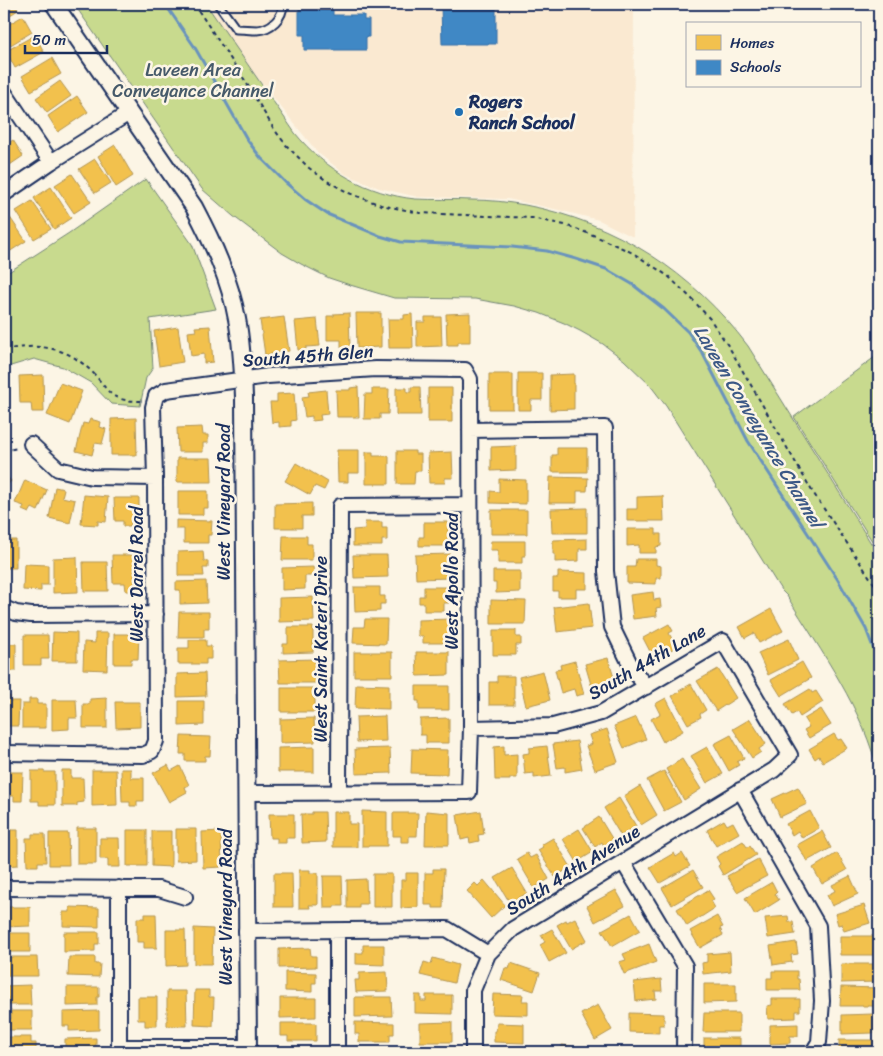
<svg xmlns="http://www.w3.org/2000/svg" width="883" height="1056" viewBox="0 0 883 1056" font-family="Sriracha,sans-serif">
<rect width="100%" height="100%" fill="#fcf5e5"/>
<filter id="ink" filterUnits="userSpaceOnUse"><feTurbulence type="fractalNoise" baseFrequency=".02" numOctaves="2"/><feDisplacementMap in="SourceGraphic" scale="10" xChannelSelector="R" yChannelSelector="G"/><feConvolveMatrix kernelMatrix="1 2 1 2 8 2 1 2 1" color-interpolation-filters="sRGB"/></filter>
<g filter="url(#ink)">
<path fill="#fae9d1" d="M206,4H634L633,237L599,220L559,210L508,199L418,197L379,188L345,174L318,153L251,70Z"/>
<path fill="#c8da8e" stroke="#728476" d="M74,4H206L295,133C325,170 368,194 415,199C434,200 453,199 472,200C490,200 508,202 525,205C616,222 693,273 748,346L879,556V776C864,710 822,653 787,596L781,590L666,406L650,385L624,360L603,344L580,331L564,323L539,313L514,306L475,299L394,298L350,285L329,278L301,264L282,253L233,216L202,189Z
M146,179L192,244L216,309L150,319L153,368L146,378L140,406L111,404L91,383L63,367L34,359L4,368V275L69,233Z
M879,354V552L794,417Z"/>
<path fill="#f2c14e" stroke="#b29553" d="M4,4H15L18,10L4,19Z
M23,16L32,32L4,49V27Z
M35,35L44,52L15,68L6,51Z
M52,58L61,74L31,91L22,76Z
M60,81L71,96L47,113L36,98Z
M77,96L88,112L58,132L48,116Z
M13,140L23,156L4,169V146Z
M115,145L133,176L116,187L98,156Z
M95,159L111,183L95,193L79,169Z
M72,174L91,202L74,213L55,185Z
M51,187L71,218L54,229L34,198Z
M32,201L51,229L34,239L16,211Z
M9,216L26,241L9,252L4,244V219Z
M349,313L350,347H341V340H327V316H334V314Z
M356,313H381V347L357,348Z
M470,313V342H458V345H447L446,314Z
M412,314L413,348H389L388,319H404V315Z
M284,317L289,351L265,355L260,320Z
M425,317H441L442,346L417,347V322H425Z
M317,319L320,346L306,347V349L298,350L295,321Z
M210,326L213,362L204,363V354L191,356L188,332L196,331L195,327Z
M178,327L183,362L159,366L154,331Z
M518,373H542V400H531V410H518Z
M489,374H513V409H489Z
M574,374V409L550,410V375Z
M43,375L44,412H32L31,403H20L19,376Z
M60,383L82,391L70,424L47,415Z
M358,387L359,417H337L336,390H350V388Z
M411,387H420L421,415H396V388H407V392H411Z
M428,388H452V422H428Z
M372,389H389L388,414H380V419H364L365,394H372Z
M326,390L328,414L320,415L321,420L312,421V416L305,417L302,397L309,396L308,392Z
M294,393L296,420L291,421V426L279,427V422L272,423L270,402H277V394Z
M136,418L137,455H111V419Z
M90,419L101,422L100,427L106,429L102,444L95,443L92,455L76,451L83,423L88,424Z
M202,427L203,435H208V443H203V452H178L177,428Z
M516,446V470L491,471V447Z
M557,448H587V472H552V455H557Z
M337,450H359V473H348V482H338Z
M397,451H415V454H421V471H415L414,484H397Z
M366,452H373V456H389V484H366Z
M452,452L453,478H445V483H429L428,453Z
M177,458H211L212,482H177Z
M296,463L328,482L324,490L315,486L310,495L285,481Z
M4,473L11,481L4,489Z
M550,477L588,478L587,491H577V503H549Z
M499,479L526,480V504L490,503V491L499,492Z
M25,480L47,490L38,511L32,508L29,513L22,510L24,506L15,503Z
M55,487L64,489L62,497L75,500L70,523L49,518Z
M178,491H208V508H203V515H178Z
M84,495L108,497L106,522L98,521V525L81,524Z
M663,496L664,521H627V509H637V497Z
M114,498H139V521H131V526H123V521H115Z
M312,503V516H302V528H275V504Z
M587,508V533H552L551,509Z
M491,510H527V534H491Z
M176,520L212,521L211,535H208V543H184V529H176Z
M365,522H382V528H387V540H382V546H353V530L365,529Z
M424,522H448V546H419V537H424Z
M627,529H656V534H661V546L656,547V553H639V545L627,546Z
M4,536H9V540H16V568H4Z
M283,536H307V544H312V560H282Z
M587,539V549H579V561L555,562V554H553V540Z
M491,541H525V556H522V563H498V550H490Z
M203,551L204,561H208V568H203L204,576H178V552Z
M450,554L451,578L416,579L415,555Z
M112,555H134L135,591H126L125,583H113Z
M353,555H387L388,577L354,578Z
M77,557L78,592L53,593V558Z
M636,559H656V565L661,566V578H656V584L627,583V567H635Z
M83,562H107L108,591H84Z
M24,564L48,565V585H41V591L23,590Z
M313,567L314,576H305V589L282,590V568Z
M493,571H520V592L496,593V583H493Z
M558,572L587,573V589H576V597H558V591H553V578H558Z
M206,581L207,603L180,604V590H176V582Z
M354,587H380V596H385V604H380V611L355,612Z
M424,587H449V603H444V611H424V603H419V596H424Z
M653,592L654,600L660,599L661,607L656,608L657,616L633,619L630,595Z
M313,597L314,621L279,622V598Z
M491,600L526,601L525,624H491Z
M589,603L592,628L557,632L554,607Z
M771,609L783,631L759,643L754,633L745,638L739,627Z
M179,612H209V629H204V637H178Z
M365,619H387L386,644L353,643L354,627H364Z
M451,619V643H423V636H418V620Z
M669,624L673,631L669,633L676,647L654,659L643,638Z
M288,627H313V652L283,653V644H288Z
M493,630H516V637H521V645H516V655H493Z
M53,632L77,633V661H52Z
M95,633H108L107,670L83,669L84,642L95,643Z
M114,634H139L138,659H131V664H114Z
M4,635V644H16V671H4Z
M24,635H48L49,659H41V665H24Z
M789,639L798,660L768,675L758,653Z
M189,640H206V646H211V659H206V664H178V648H189Z
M354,652H392V676H354Z
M416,652H449V675L417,676Z
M608,658L615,681L592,688L585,664Z
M315,659L316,683H280L279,660Z
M575,661L584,694L576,696L574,689L561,693L555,670L561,669L560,665Z
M802,662L811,678L781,696L771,680Z
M718,669L736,698L716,711L697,681Z
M543,671L550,700L526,706L519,677Z
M205,673L206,696L177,697V674Z
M497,676H514V705H489V682H497Z
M356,684L389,685V709L355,708Z
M691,684L706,710L700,714L701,717L688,724L672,696L680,692L679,691Z
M416,686H449V710H419V701H416Z
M281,688H313V698H315V712H281Z
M810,689L812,693L816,691L823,702L800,717L797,712L792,715L785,704Z
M4,696H10V701H19L18,726H4Z
M107,698V728H83V704H90V699Z
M666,698L683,731L663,742L651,719L660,714L655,704Z
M29,699H37V704H46V728H22V704H29Z
M52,700H76L77,718H69V729L52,730Z
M179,701H204V725L179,726Z
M115,702H140V727L116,728Z
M821,709L831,725L809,738L804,730L809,727L804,719Z
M385,716L386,741L357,742L356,717Z
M636,717L646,739L624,748L614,726Z
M314,718L315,742L280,743V719Z
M449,718V743H426V735H420V719Z
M750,719L766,744L759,749L761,752L752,758L733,729Z
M607,729L618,762L595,770L586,746L592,744L589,735Z
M834,734L838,740L841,739L847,748L823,762L819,756L815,759L809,749Z
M731,735L744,758L737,762L739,765L729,771L714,744Z
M181,736L211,737L210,756H205V761H185V754H180Z
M577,741L582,769L565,772V767L557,768L553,744Z
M504,746V755L517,754V778H510V780H495L494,747Z
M547,746L551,776L534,778V773L525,774L523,754L529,753V748Z
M314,747V772H278V748Z
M707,747L723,774L707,783L691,756Z
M390,748L391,773L356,774L355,749Z
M412,749L448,750L447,774L411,773Z
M682,759L701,789L684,800L666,769Z
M168,765L171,771L180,766L189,785L185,787L187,792L169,802L153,773Z
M121,769H131V778H144V801H137V806H130V802H122Z
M62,770H71V778H83L84,802L77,803V806H62Z
M92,770H116L117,805L92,806Z
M31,771H44V772H55V805H39V801H31Z
M664,771L681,802L664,811L647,780Z
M4,772H23L22,801H14V796H4Z
M640,786L657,815L641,825L624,796Z
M798,787L807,804L780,817L772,799Z
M619,798L636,826L621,836L604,808Z
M362,811L387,812V846H362Z
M426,811L449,813V845H425Z
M481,811L484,834L478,835L479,841L470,843L469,838L461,840L457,815Z
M810,811L819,828L802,838L798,831L792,835L786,824Z
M312,812H325L326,842L302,843L301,814H312Z
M333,812H349V824H357V847H333Z
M393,813H418L417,836H409V842H401V836H393Z
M269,814H294V838H286V843H277V838H270Z
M599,817L613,840L604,846L602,842L595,847L583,828Z
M724,820L727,825L733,822L739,833L716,846L707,830Z
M77,828H96V864H77Z
M176,829H196V860L176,861Z
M579,829L593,852L577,862L563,839Z
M4,830H18V865L4,866Z
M127,830H147V866H127Z
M152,831H171V867L152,866Z
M221,831L222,867L203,868L202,832Z
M822,831L831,848L807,861L797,845Z
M49,833H68L69,865H49Z
M32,834H45L46,862H38V866H27L26,838H32Z
M100,838H119L120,867H108V859H100Z
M553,838L571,867L555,877L538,850L543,847L541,845Z
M743,841L747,847L750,846L756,855L723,875L718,866L720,864L716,857Z
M527,853L530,858L536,855L549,879L534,888L517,859Z
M674,853L676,857L682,853L690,866L660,883L650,867Z
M837,853L847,870L822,884L813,868Z
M758,859L767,876L737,892L727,876Z
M512,868L527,893L510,903L495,878Z
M433,869H444L443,908H433V905H425V873H433Z
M299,870H310V873H318V905H309L310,908H299Z
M693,870L703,887L672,905L662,888Z
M274,873H292L293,907H274Z
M406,873H418V907L401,908V880H406Z
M373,874H392V907H373Z
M323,876H342L343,906H334V908H324Z
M850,876L858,894L832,906L827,895L835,891L832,885Z
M366,879L367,904H359V908H347V880Z
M484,880L505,905L491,918L467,891L475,883L478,886Z
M772,882L777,892L775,894L779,900L755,915L745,898Z
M616,890L625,906L595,922L587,906Z
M708,890L714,899L711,901L715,908L687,926L677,909Z
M864,905L870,923L844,931L842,924L838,925L835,914Z
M8,907H30V926L4,927V915H8Z
M70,907L99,908V927L63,926V912H70Z
M145,914H156L157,948H144V942H137V918H145Z
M631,914L640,930L612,946L602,930Z
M717,916L723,927L720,928L723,935L700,948L690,931Z
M788,916L789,922H793L795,934L768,938L765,918Z
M575,918L587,940L571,949L557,925L566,920L567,922Z
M194,928L213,929L212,964H194Z
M552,929L566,953L549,962L540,945L545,942L541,935Z
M166,930H185L186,965L166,966Z
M64,932H99V944H95V951L64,952Z
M4,933H30V952H9V946H4Z
M840,936H878V946L874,947V955H840Z
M796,942L798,954L791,955L792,962L773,965L770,946Z
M649,944L656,962L624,974L619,962L626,960L623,954Z
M363,945H384V965L356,964V953H363Z
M310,948L311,956H316V967L279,968V949Z
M730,952L731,971L703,974L702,963L707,962V954Z
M4,957H37L38,976H4Z
M69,957H95V964H100L99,977L68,976Z
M433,958L458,965L454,983L420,975L424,962L431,964Z
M511,963L540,973L534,991L501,980L505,968L509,969Z
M841,964H876V982L841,983Z
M772,971H797V979H799L800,990H767V978H772Z
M285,972L316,973V983H312V992L285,991Z
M387,972L388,991L356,992L355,980H359V973Z
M661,979L662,991H655L656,999L636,1001L634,982Z
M704,984H736V1002L704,1003Z
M30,985L31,1005H8V997H4V986Z
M67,987H99V997H97V1005L67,1006Z
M841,987L879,988L878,1006H840Z
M195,990H209V997H214L213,1026L194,1025Z
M167,991H186L187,1026H167Z
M493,994L523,995L522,1001H528V1015L492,1014Z
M415,995H421V1001H426V995H452V1014L415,1013Z
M138,997H157V1026H145V1020H138Z
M355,997H391L392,1016L355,1017Z
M280,998H316V1017L280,1018Z
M772,999H800V1011H796V1018L768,1019L767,1006L772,1005Z
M598,1005L612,1030L595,1040L581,1014Z
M11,1011H32V1030H4V1019H11Z
M99,1011V1030L69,1031V1026H63V1012Z
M629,1013L664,1014V1025H659V1033L629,1032Z
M704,1013H739V1032H703Z
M873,1014V1033L842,1034V1015Z
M355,1022L394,1023V1034H390V1042H359V1034H355Z
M452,1022V1042H420V1023Z
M281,1023H316V1041H288V1036H281Z
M497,1023L524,1024V1043L494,1042V1031H496Z
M798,1024V1036H790V1043L770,1044V1025Z
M6,1037H31V1043H36V1052H4V1046H6Z
M96,1038V1047H100V1052H61V1047H65V1039Z
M704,1038H740V1052H704Z
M839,1040H873L872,1052H839Z
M562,1045L589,1049L588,1052H561Z
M453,1047V1052H415V1048Z
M356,1048H385V1052H356Z
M520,1048V1052H494V1049Z
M315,1049V1052H288V1050Z"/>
<path fill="#3f88c5" stroke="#346da6" d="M299,4H333V15H364V20H369V37H366V50H304V35H299Z
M441,4H496V44H442Z"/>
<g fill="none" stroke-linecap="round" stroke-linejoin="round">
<path stroke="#6993bd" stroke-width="3" d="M165,4L194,46L248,141L261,158L285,182L306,200L327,214L380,236L401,242L512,247L547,251L576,259L606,269L632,284L664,309L688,332L703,354L748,441L838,580L866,629L879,663"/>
<defs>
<path id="service" d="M218,4L236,29C243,29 250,30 257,30C271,29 283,18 283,4"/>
<path id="minor" d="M4,92L51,162
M4,194L51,162L129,113
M470,430L605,428L606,571L612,627L632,668L646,687
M31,444L58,469L92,477L155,478
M4,608L16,613L31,615L156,614
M471,728L553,726L601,713L723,641L790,755L774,770L513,929L488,954L473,990V1052
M4,753L143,755L152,751L156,741L155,478L153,407L156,396L166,390L268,376L376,369L465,370L470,379L471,728L469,792L246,793
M740,790L818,926L822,1001L819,1042L813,1052
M339,792L340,506L470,505
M623,862L685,966L684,1052
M4,888L159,889L185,897
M119,888V1052
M246,931L447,929L488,954
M337,931V1052
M119,1047H248"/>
<path id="tertiary" d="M54,4L194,207C213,243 230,280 237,319C242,345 243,371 244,397L248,1052"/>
</defs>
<use href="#service" stroke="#1b2f5e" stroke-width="11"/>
<use href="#minor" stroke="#1b2f5e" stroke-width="18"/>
<use href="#tertiary" stroke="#1b2f5e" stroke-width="20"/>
<path stroke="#1b2f5e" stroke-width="2" stroke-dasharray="4 4" stroke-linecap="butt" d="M194,4L244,79L274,129L286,145L309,168L327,181L349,193L381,205L420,213L532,218L565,225L593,235L633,253L668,276L692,299L710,319L729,347L812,491L879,591
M4,350C41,343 68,346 95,375C101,381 107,393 116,397C124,401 133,401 142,401
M4,448L8,450L18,448"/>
<use href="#service" stroke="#fcf5e5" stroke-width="7"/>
<use href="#minor" stroke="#fcf5e5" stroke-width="14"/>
<use href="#tertiary" stroke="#fcf5e5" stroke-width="16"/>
</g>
</g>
<circle fill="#1f6fb2" stroke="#fcf5e5" stroke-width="2" cx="459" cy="112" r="5"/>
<g text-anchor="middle" stroke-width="5" stroke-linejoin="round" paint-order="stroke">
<g font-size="18" fill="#465a6a" stroke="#fcf5e5">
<text x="193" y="76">Laveen Area<tspan x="193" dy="21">Conveyance Channel</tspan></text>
</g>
<g font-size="18" font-weight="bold" fill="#1b2f5e" stroke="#fcf5e5" text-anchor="start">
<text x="469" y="108">Rogers<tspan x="469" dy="21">Ranch School</tspan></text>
</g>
<g font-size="18" fill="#1b2f5e" stroke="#fcf5e5">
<text transform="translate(308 356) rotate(-4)" y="6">South 45th Glen</text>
<text transform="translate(224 502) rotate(-90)" y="6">West Vineyard Road</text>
<text transform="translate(137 574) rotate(-90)" y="6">West Darrel Road</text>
<text transform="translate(452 581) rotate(-90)" y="6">West Apollo Road</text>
<text transform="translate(321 649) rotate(-90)" y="6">West Saint Kateri Drive</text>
<text transform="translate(647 662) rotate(-30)" y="6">South 44th Lane</text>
<text transform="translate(573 870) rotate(-32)" y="6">South 44th Avenue</text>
<text transform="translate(226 907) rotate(-90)" y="6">West Vineyard Road</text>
</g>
<g font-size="19" font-style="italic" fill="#3c5986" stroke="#fcf5e5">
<text transform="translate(759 426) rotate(59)" y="7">Laveen Conveyance Channel</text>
</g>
</g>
<rect width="883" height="1056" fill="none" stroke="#fcf5e5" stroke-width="20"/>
<rect x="10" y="10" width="863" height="1036" fill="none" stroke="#1b2f5e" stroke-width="2" filter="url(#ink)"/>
<rect x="686" y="22" width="175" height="65" fill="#fcf5e5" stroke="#a2a6af"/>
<rect x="696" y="35" width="25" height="15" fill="#f2c14e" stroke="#a2a6af"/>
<text x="730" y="48" font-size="15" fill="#1b2f5e">Homes</text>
<rect x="696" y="60" width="25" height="15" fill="#3f88c5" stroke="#a2a6af"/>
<text x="730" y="72" font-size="15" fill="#1b2f5e">Schools</text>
<path d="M25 45v8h82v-8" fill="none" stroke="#1b2f5e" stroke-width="2.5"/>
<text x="32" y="45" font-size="15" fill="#1b2f5e" stroke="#fcf5e5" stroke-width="4" paint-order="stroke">50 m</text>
</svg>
